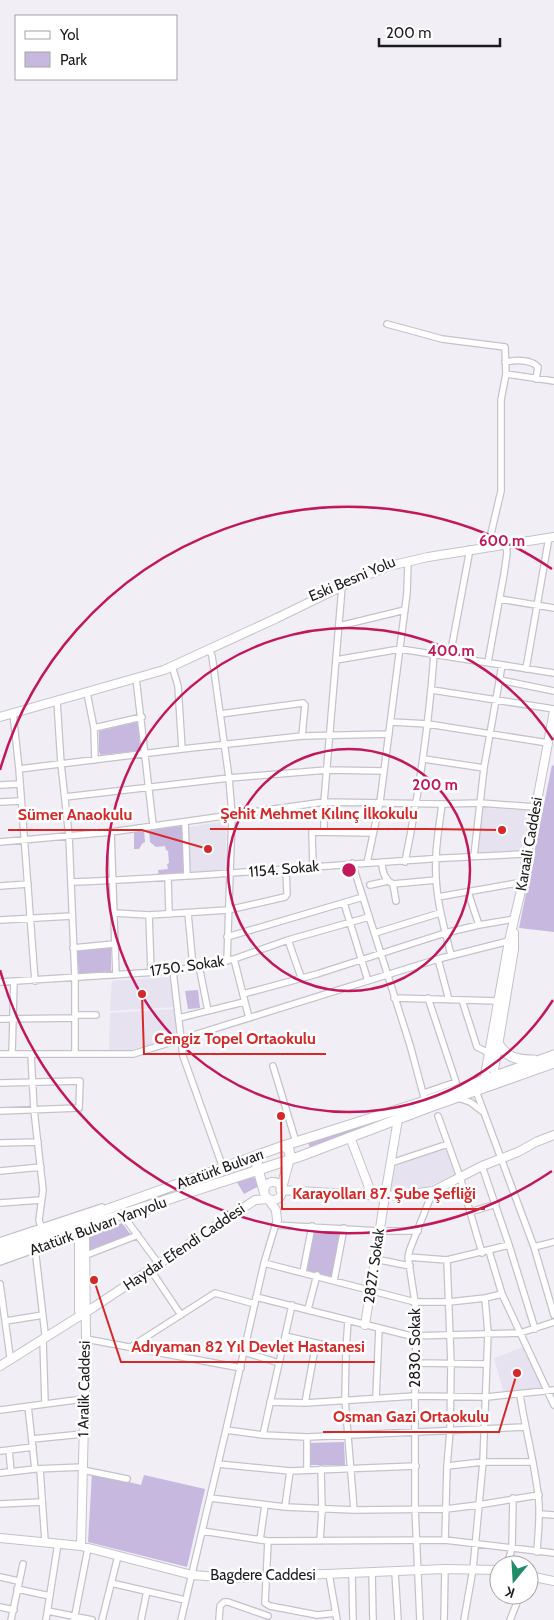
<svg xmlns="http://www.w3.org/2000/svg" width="554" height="1620" viewBox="0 0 554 1620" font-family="Cabin,sans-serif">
<rect width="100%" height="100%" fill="#f1eef6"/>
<path fill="#e7e2f0" d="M481,808L529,810L521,851L476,853Z
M227,821L225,872L190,874L188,827Z
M169,977L175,1007L110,1011L112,981Z
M175,1009L177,1038L130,1050L109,1051L110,1013Z
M447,1148L456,1174L420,1190L388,1192L392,1167Z
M523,1347L544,1389L504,1394L494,1358Z"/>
<path fill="#c7b8e0" d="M137,722L138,723L140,748L137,751L101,755L99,752V731Z
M552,765L554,766V932L519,928Z
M181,826L183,828L184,874L159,876L158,870L168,869L167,864L169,863L168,851L166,850L165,846L156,847L150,842L149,830Z
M144,830L145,842L142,844L139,849H134V832Z
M111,948V971L79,974L77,950Z
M198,990L200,1008L188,1009L185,991Z
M478,1087L349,1133L310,1149L308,1141Z
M249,1175L258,1180L259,1186L244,1194L235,1179Z
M122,1223L131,1235L88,1251V1236Z
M313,1228L339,1230L340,1232L333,1275L330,1277L305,1270Z
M344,1442L345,1465H309V1443Z
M92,1473L141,1485L144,1475L205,1489L187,1567L88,1542Z"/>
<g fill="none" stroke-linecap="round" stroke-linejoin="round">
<defs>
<path id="minor" d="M387,324L442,339L505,347L506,374L501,400V491L489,542
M505,362C515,360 531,359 538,367L536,379
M506,374L554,381
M500,599L554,608
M339,626L405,610
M209,649L212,656L229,778L232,815L227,961
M450,656L470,549
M336,660L400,649L554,673
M488,662L504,574L507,553L506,544
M172,666L178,686L182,749
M526,669L549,537
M136,678L153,825
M500,680L554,691
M432,690L554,709
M87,693L94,728L95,760
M57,701L61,764L69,836L75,978V1053
M13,713L19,769L35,981
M220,714L303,703L305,705L302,736
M391,722L428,724L548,743
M94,728L142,717
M424,759L484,768
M19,769L182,749L302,736L389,734
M0,785L20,784
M65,797L229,778L327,770L384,771
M0,802L21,801
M442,804C440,822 436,841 436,859C434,892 443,924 451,955
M185,822L187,876
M111,832L116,975
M324,832V802L342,587
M0,842L111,832L324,802L442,804L480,803L535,807
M474,856L484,768L502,665
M382,862C382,871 385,880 393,884L396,901
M405,862C419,793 429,724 434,654
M352,863L410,1045L425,1101
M367,863L380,802L407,593L408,561
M313,867L312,832L373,833
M168,878L169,914
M71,882C223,877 375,859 527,854
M393,884L436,880
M370,885L388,881
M0,886L28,884
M468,892L479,925
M438,897L523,882
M344,903L368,981
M114,913L149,915L228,910L285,897L287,894L286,869
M188,913L193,967
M149,915L151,972
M0,920L72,916
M375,933L440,913
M227,937L363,897
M288,940L301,977
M73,948L114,944
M234,959L249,1018
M438,959L449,1000
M199,966L208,1011
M173,971L183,1056L223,1168
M0,982L173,971L234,959L288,940L369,917
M243,994L317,974L445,933L479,925L514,919
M394,998L498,1001
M462,1000L477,1047L489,1053
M75,1015H96
M179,1018L244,1002
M0,1019L75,1018
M0,1054H133L438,959L509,941
M12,1054L14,982
M31,1054L34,1110L43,1190L39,1220L42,1231
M273,1066L296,1142
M0,1083L80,1081L79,1108L0,1111
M476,1091L534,1247L554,1315
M424,1093L456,1082L428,998
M458,1098L470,1102L482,1111
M438,1116L460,1177L482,1253
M0,1143L38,1142
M391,1163L448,1144
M482,1166L509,1245L535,1329
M0,1171L41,1167
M0,1203L41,1200
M470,1212L496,1204
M122,1214L158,1263
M275,1225L379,1231H418
M0,1241L102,1207
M534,1247L554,1242
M35,1248L45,1334
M489,1251L502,1294L554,1405
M84,1256L138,1235
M408,1257L447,1260L509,1245
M375,1259L410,1266
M0,1262L111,1222
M264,1263L415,1302H449L485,1298L502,1294
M150,1269L181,1315
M303,1272L312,1226
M334,1281L344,1228
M0,1284L10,1356
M256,1297L411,1336L520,1333L554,1322
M308,1309L317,1275
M6,1321L43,1315
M348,1321L346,1350L345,1399L354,1510
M285,1336L346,1350
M86,1339L241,1368
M43,1340L45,1403
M132,1346L215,1293L255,1304
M244,1352L279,1363
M415,1363L486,1364
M520,1395C525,1428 534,1460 538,1494C541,1513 538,1532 537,1552
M376,1398L379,1328
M270,1402L305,1403L415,1396L487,1397L554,1390
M305,1403L316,1343
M28,1406L35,1469
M0,1410L83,1399
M226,1430L263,1435L307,1437L525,1427
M263,1435L292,1305
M32,1439L83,1434
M0,1451L9,1450
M218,1464L290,1471L416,1466
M447,1466L483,1462H533
M40,1469L45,1541
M83,1470L127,1479
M307,1470V1437
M11,1472L9,1450L33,1447
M0,1473L35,1469L83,1467
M210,1498L285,1507L354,1510L446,1509L478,1505L539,1495
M0,1504L42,1502
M285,1507L290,1471
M540,1514L554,1515
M202,1531L268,1541L445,1540L554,1553
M260,1540L265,1505
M445,1540L447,1466L450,1431L451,1364L447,1260
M268,1541L265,1603L270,1606L317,1615L336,1613
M320,1541L322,1510L321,1469
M507,1565L512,1548L513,1498
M395,1572L398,1620
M352,1573L353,1620
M372,1573L373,1620
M329,1574L337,1620
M0,1577L18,1581
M111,1583L185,1600
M17,1589L50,1596
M0,1607L14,1610
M48,1611L92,1620
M11,1620L23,1564
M46,1620L58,1543
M74,1620L88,1548
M102,1620L118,1556
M141,1620L147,1591
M181,1620L226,1430L264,1263L277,1220
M219,1620L220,1606L224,1602H228L268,1616
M420,1620L415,1508V1396L416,1332L415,1302L408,1257L410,1249L433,1191
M444,1620L445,1569
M464,1620L473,1569L483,1462L488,1333L485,1298
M510,1620L520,1595"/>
<path id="major" d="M0,717L164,670L277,618L357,579L389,566L428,557L554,537
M497,1076L494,1070L514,949V933
M484,1081L509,941L523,882L527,854L554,711
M350,1137L372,1195
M264 1191a9 9 0 1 1 18 0a9 9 0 1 1-18 0Z
M281,1190L385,1196L412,1194L433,1191L482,1166L518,1152L536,1142L554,1135
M82,1232L79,1240V1311L84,1313
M365,1325L385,1196L398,1119
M0,1366L94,1307L255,1200L268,1199L276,1210L277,1220
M0,1538L81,1546L192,1575L233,1578L445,1569L499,1570
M81,1546L86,1339L85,1239L82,1232
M529,1576L554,1581"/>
<path id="highway" d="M498,1043C506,1058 518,1060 534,1060
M258,1156L257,1166L264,1191
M281,1190L290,1156L289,1150L283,1146
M0,1248L283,1146L425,1101L554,1055
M0,1256L46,1239L301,1156L427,1108L554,1063"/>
</defs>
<use href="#minor" stroke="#c5c2ca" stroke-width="8"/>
<use href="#major" stroke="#c5c2ca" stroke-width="10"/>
<use href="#highway" stroke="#c5c2ca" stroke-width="11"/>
<use href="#minor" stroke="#fff" stroke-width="5.5"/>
<use href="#major" stroke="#fff" stroke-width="8"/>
<use href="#highway" stroke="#fff" stroke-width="9"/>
</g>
<g fill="none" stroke="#c2185b" stroke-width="2.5">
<circle cx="349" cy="870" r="121"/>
<path d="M553 1000A242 242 0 1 1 553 740"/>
<path d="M552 1171A363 363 0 0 1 0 970M0 770A363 363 0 0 1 552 569"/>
</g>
<g text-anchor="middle" stroke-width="5" stroke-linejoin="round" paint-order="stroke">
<g font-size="15" fill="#1c1b1d" stroke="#fff">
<text transform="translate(352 579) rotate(-23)" y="5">Eski Besni Yolu</text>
<text transform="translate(529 844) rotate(-80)" y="5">Karaali Caddesi</text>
<text transform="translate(284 869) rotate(-5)" y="5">1154. Sokak</text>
<text transform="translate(187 966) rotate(-8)" y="5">1750. Sokak</text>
<text transform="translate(220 1169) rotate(-20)" y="5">Atatürk Bulvarı</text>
<text transform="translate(98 1226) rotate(-20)" y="5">Atatürk Bulvarı Yanyolu</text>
<text transform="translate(184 1247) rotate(-34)" y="5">Haydar Efendi Caddesi</text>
<text transform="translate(374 1266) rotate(-82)" y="5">2827. Sokak</text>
<text transform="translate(415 1348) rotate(-90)" y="5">2830. Sokak</text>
<text transform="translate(84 1389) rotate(-89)" y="5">1 Aralik Caddesi</text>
<text x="263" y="1580">Bagdere Caddesi</text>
</g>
</g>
<circle cx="349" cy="870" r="8" fill="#c2185b" stroke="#fff" stroke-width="2.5"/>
<g font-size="15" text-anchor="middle" font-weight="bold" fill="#c2185b" stroke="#fff" stroke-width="5" stroke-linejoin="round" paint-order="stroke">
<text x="502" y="546">600 m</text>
<text x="451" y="656">400 m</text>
<text x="435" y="790">200 m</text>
</g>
<path fill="none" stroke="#d62828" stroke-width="2" d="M502 830L427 829H210M208 849L142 830H8M142 994L144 1054H326M281 1116L282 1209H485M94 1280L121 1362H375M517 1373L499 1432H323"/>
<g fill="#d62828" stroke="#fff" stroke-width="2">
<circle cx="502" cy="830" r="5"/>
<circle cx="208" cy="849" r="5"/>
<circle cx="142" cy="994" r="5"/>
<circle cx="281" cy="1116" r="5"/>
<circle cx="94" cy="1280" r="5"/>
<circle cx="517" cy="1373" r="5"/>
</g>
<g font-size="16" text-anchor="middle" font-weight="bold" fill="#d62828" stroke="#fff" stroke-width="5" stroke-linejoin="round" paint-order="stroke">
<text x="319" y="819">Şehit Mehmet Kılınç İlkokulu</text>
<text x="75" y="820">Sümer Anaokulu</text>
<text x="235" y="1044">Cengiz Topel Ortaokulu</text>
<text x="384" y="1199">Karayolları 87. Şube Şefliği</text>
<text x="248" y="1352">Adıyaman 82 Yıl Devlet Hastanesi</text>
<text x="411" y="1422">Osman Gazi Ortaokulu</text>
</g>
<rect x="15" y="15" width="162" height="65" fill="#ffffff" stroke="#a4a4a5"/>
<rect x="25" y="31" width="25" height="8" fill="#ffffff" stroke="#a4a4a5"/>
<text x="60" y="40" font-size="15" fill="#1c1b1d">Yol</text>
<rect x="25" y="52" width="25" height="15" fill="#c7b8e0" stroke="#a4a4a5"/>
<text x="60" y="65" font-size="15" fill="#1c1b1d">Park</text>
<g transform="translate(514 1580) rotate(198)"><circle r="24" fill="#ffffff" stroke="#a4a4a5"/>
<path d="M0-4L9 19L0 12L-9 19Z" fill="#218c6a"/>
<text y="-8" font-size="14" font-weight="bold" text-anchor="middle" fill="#1c1b1d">K</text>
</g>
<path d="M379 38v8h121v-8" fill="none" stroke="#1c1b1d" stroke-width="2.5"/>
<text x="386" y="38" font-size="15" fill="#1c1b1d" stroke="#ffffff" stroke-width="4" paint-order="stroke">200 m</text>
</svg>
